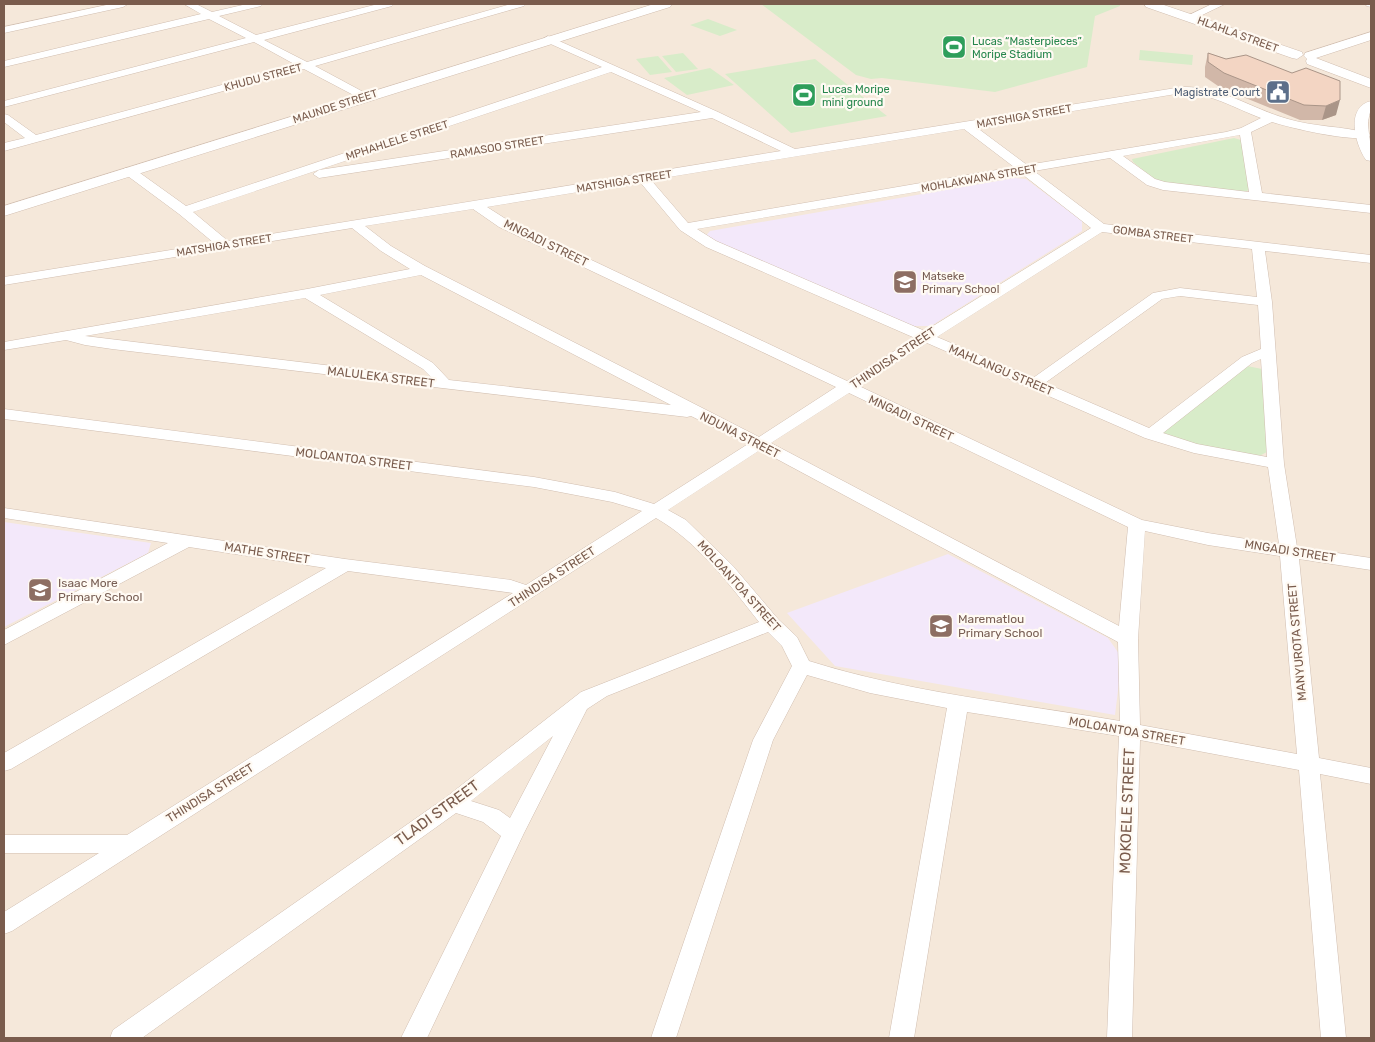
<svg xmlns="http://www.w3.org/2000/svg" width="1375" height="1042" viewBox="0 0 1375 1042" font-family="Rubik,sans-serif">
<rect width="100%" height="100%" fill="#fdf6ec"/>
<path fill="#f5e8da" d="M4,4H1371V1038H4Z"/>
<path fill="#f3e8fa" d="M1014,178L1026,179L1082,221V231L931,326H911L705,237L710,231Z
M4,522L151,543L148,553L4,627Z
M948,554L1108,638L1122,658L1115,715L835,666L787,613Z"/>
<path fill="#d8ecc9" d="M761,4H1120V6L1095,16L1087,67L995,92L882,78L871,79L856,75Z
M708,19L737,30L720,36L690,25Z
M1140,50L1193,55L1192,65L1139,60Z
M683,53L698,69L676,72L662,56Z
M658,56L672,72L650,75L636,59Z
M815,59L887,116L791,133L725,74Z
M710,68L734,85L687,95L664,78Z
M1234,138L1241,140L1251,189L1242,193L1159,183L1133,162L1132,159Z
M1247,366L1262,369L1269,451L1257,457L1182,444L1160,434Z"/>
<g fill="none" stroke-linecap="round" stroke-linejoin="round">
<defs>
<path id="minor" d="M111,4H128L123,7L4,33V27Z
M184,4H196L212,12L247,4H263L261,6L219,16L256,35L378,4H394L392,6L264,40L307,62L511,4H526L524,6L315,66L369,95L371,97L369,99H361L304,69L4,151V143L25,138L4,122V114L8,115L36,135L296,65L254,42L4,107V101L246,38L209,19L4,67V61L201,14Z
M1212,4H1225L1194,19L1190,20L1185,17Z
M1365,4H1371V7L1367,6Z
M548,36L718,112L795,149L1182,87C1221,86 1252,109 1288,119C1314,127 1342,126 1368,133L1370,135L1368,137C1350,142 1291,128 1272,122L1251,132L1262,193L1371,205V213L1163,190L1147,185L1110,158L1034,171L1104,224L1371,255V263L1265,251L1272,302L1284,464L1297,547L1371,558V570L1299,559L1319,758L1371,768V784L1320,774L1346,1038H1321L1299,770L1140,740L1132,1038H1107L1119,736L967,712L914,1038H889L947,708L870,693L807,675L773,740L676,1038H651L753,740L792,666L782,646L768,632L607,696L587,709L524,833L427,1038H401L501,836L483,822L456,813L142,1038H110L113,1030L445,798L581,692L759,622C729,584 698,542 656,518L12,931L4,934V912L99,853H4V835H127L513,593L348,571L11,769L4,771V753L326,568L189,547L4,645V630L168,543L4,518V508L345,559L511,580L526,585L642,511L612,502L534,487L4,419V409L534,477L615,492L654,504L748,444L691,416L687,417L112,349L85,345L66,340L4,350V342L307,289L410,269L381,251L352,228L4,285V277L214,243L179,214L125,174L123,171L125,168H133L186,206L602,67L544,41L543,39ZM611,72L701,112L319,170L313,174L319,178L712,118L781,151L228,241L193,212ZM1182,93C1211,93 1234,108 1261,118L1241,128L1226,132L1027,165L976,127ZM964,129L1014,167L688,223L651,180ZM1240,135L1249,192L1165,182L1155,179L1123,156ZM1022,174L1091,228L925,331L716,241L697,229ZM640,182L680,230L706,247L915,338L847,381L509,221L487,207ZM473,209L499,227L836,387L759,437L425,266L391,246L365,226ZM1102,232L1252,249L1257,297L1180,288L1153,293L1033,378L937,337ZM421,275L671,405L449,380L433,363L320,295ZM1180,296L1258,305L1261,349L1242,357L1149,428L1045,383L1162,299ZM305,298L423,369L432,378L85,336ZM927,343L1145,438L1194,453L1268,467L1279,544L1208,533L1142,520L859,386ZM1261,359L1267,457L1197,444L1163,433L1252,363ZM849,393L1128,527L1119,626L771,443ZM760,450L1118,642L1120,721C1015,703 911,693 809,661L797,637L778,619L733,566L686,520L668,510ZM1145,531L1208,545L1280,556L1297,754L1140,725L1138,639ZM553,736L510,818L499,810L471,801Z"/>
<path id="tertiary" d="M654,4H672L670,7L4,216V206Z
M1144,4H1161L1302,52L1303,55L1297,59L1292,58L1146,7Z
M1371,32V40L1316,58L1371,79V88L1307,64L1306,61L1307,59L1304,56L1305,53Z
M1371,101C1372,109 1368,116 1368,125C1369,137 1372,149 1371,161L1366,160C1355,144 1345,107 1371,101Z"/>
</defs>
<use href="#minor" stroke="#d1beb0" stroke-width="1"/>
<use href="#tertiary" stroke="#d1beb0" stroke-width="1"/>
<use href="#minor" fill="#fff" fill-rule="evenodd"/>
<use href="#tertiary" fill="#fff" fill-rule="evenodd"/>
</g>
<path fill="#d1b7a8" d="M1208,53L1226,59L1292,73L1336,115L1322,120H1300L1221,88L1205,77V67Z"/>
<path fill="#aa9588" d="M1340,100L1336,115L1322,120L1326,106Z"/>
<path fill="#f3d5c3" stroke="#aa9588" d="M1208,53L1226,59L1246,55L1292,73L1306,68L1340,81V100L1326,106L1304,105L1224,73L1208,62Z"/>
<defs>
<symbol id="stadium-square" viewBox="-11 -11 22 22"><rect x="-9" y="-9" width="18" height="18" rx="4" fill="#2e9e5b" stroke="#fffaf3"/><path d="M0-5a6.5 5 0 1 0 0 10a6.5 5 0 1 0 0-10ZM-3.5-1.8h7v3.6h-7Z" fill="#fff"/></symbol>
<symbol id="civic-square" viewBox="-11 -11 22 22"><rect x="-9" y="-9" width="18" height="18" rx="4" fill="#5c6f8a" stroke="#fffaf3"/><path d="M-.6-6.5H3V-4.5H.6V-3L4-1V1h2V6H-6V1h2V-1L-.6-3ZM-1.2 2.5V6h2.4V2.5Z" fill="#fff"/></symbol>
<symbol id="school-square" viewBox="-11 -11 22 22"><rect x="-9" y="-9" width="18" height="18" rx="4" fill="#8d6e63" stroke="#fffaf3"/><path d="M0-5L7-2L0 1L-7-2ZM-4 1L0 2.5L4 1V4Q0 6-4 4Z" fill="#fff"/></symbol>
</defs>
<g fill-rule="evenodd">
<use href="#stadium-square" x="940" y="33" width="28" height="28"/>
<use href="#civic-square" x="1264" y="78" width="28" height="28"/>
<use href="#stadium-square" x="790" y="81" width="28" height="28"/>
<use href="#school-square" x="891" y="268" width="28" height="28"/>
<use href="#school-square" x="26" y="576" width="28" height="28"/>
<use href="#school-square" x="927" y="612" width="28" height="28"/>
</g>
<g text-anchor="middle" stroke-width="4.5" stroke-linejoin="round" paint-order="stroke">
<g font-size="11" fill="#7a5c4d" stroke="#fffaf3">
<text transform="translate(1238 34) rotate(20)" y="4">HLAHLA STREET</text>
<text transform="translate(263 77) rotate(-15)" y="4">KHUDU STREET</text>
<text transform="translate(335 106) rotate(-18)" y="4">MAUNDE STREET</text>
<text transform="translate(1024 116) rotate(-10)" y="4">MATSHIGA STREET</text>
<text transform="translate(397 140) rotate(-18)" y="4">MPHAHLELE STREET</text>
<text transform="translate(497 147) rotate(-9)" y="4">RAMASOO STREET</text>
<text transform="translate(979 178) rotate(-10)" y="4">MOHLAKWANA STREET</text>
<text transform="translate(624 181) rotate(-9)" y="4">MATSHIGA STREET</text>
<text transform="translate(1153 234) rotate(7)" y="4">GOMBA STREET</text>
<text transform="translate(224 245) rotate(-9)" y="4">MATSHIGA STREET</text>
</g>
<g font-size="11" fill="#27864d" stroke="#fffaf3" text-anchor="start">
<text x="972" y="45">Lucas “Masterpieces”<tspan x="972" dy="13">Moripe Stadium</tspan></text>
<text x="822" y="93">Lucas Moripe<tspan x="822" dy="13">mini ground</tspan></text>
</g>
<g font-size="11" fill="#4e5e75" stroke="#fffaf3" text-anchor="end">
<text x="1260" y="96">Magistrate Court</text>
</g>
<g font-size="11" fill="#785e54" stroke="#fffaf3" text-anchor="start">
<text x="922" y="280">Matseke<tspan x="922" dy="13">Primary School</tspan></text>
</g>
<g font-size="12" fill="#7a5c4d" stroke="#fffaf3">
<text transform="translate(546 243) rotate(26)" y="4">MNGADI STREET</text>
<text transform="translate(893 358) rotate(-34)" y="4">THINDISA STREET</text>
<text transform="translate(1001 370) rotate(23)" y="4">MAHLANGU STREET</text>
<text transform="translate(381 377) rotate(7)" y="4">MALULEKA STREET</text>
<text transform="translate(911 418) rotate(25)" y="4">MNGADI STREET</text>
<text transform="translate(740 435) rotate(27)" y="4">NDUNA STREET</text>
<text transform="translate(354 459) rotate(7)" y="4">MOLOANTOA STREET</text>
<text transform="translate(1290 551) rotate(9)" y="4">MNGADI STREET</text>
<text transform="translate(267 553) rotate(9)" y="4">MATHE STREET</text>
<text transform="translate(552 577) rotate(-33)" y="4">THINDISA STREET</text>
<text transform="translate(739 586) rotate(48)" y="4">MOLOANTOA STREET</text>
<text transform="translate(1297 642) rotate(-95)" y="4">MANYUROTA STREET</text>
<text transform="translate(1127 731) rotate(10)" y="4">MOLOANTOA STREET</text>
<text transform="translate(210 793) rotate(-32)" y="4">THINDISA STREET</text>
</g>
<g font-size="12" fill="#785e54" stroke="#fffaf3" text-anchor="start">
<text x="58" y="587">Isaac More<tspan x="58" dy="14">Primary School</tspan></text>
<text x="958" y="623">Marematlou<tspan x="958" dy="14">Primary School</tspan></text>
</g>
<g font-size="15" fill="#7a5c4d" stroke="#fffaf3">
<text transform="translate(1127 811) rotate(-88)" y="5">MOKOELE STREET</text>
<text transform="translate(437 813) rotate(-36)" y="5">TLADI STREET</text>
</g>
</g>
<rect width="1375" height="1042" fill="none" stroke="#7a5c4d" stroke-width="10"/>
</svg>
